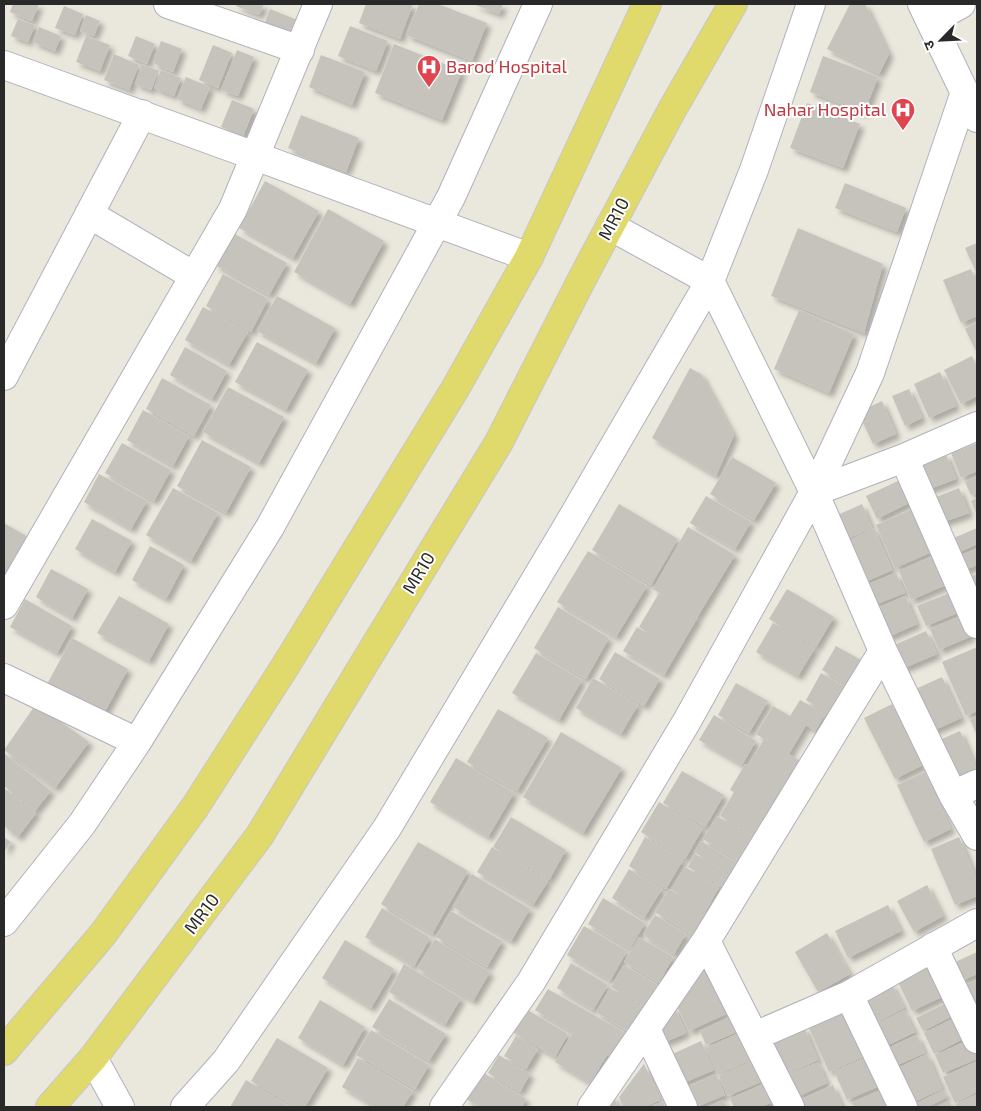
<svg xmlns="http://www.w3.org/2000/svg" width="981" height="1111" viewBox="0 0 981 1111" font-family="'Exo 2','Noto Sans Devanagari',sans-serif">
<defs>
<filter id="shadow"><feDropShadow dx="4.5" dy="4.5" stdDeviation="2.5" flood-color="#0004"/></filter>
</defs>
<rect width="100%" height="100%" fill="#eae7dd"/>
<path fill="#c6c3bc" filter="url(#shadow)" d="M13,4H39L32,21L10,12Z
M237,4H264L259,15L236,6Z
M366,4H413L400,39L359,23Z
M419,4H438L487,23L472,61L406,35Z
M473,4H503L499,14Z
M850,4H865L889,54L879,74L827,49Z
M64,6L83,14L75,35L55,28Z
M270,9L300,21L292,42L262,30Z
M86,15L100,21L94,36L80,31Z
M18,19L35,25L28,42L11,36Z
M350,26L388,41L376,71L338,56Z
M39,27L61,36L55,51L33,42Z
M86,36L110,45L100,71L76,62Z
M136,36L155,44L147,64L128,56Z
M161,41L182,49L173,72L153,63Z
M394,44L462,71L442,120L375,93Z
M213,45L232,53L218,88L199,80Z
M237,50L254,57L238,96L221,90Z
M114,54L139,65L129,90L104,80Z
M321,55L365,72L352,105L309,87Z
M823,56L878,77L864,113L810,92Z
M142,64L159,71L151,90L135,84Z
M161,70L181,78L174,96L154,88Z
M186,77L210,87L201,109L177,99Z
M232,100L254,109L243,136L221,127Z
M807,103L860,124L843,168L790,148Z
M301,115L359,138L346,172L288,148Z
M265,181L319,211L293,258L239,228Z
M845,183L906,208L897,232L835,208Z
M328,209L384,241L350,304L294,272Z
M798,228L883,264L864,333L771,296Z
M233,233L287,263L269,295L215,265Z
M977,243V272H976L965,248Z
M971,269L977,284V316L961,323L943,280Z
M223,274L268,299L251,332L206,306Z
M277,296L335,328L316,363L257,331Z
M203,307L248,332L229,365L185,340Z
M799,310L854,334L829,393L774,369Z
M977,322V353L965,329Z
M257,342L308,370L286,410L235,382Z
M185,347L227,371L212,399L170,375Z
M972,356L977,367V396L961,404L944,370Z
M690,368L701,374L734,435L716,476L652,438Z
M940,372L956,406L929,418L914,384Z
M162,378L211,405L194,436L146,409Z
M228,387L284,417L259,463L203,432Z
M909,389L922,418L905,426L892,396Z
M882,401L896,434L873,444L858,412Z
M143,410L189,436L173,466L127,440Z
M202,440L251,467L226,513L177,486Z
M122,443L171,470L154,501L105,473Z
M977,443V471L961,478L951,453Z
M946,454L956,479L922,492L913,468Z
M732,457L776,483L754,520L710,494Z
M99,474L147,501L131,529L84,502Z
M977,476V493L971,495L965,482Z
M902,479L913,501L877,519L866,496Z
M173,488L218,513L191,561L146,535Z
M959,488L969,513L935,525L926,501Z
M706,496L751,522L735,549L690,523Z
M977,498V515L971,501Z
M619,504L678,539L651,585L592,550Z
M862,504L872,528L843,541L833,517Z
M915,508L934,551L895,568L876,525Z
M92,519L132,541L115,572L75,549Z
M4,523L28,537L6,577L4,576Z
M688,527L735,555L698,616L653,589Z
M874,528L892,570L863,583L845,542Z
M977,528V544L955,554L949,540Z
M150,546L184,565L166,599L132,580Z
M977,549V565L961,572L954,558Z
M588,551L647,586L616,637L557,602Z
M933,556L946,585L911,600L899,571Z
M51,569L88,589L72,618L36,597Z
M896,573L905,593L874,605L866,585Z
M977,574V590L971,593L965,578Z
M787,589L834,617L816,647L769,619Z
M952,592L960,612L926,626L917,606Z
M659,593L698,617L664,675L623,651L637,627L663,643L639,627Z
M119,596L169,624L149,661L97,633Z
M905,596L917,624L888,637L876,609Z
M25,599L72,626L57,653L10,627Z
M558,607L609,638L586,679L534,648Z
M963,615L972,636L939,650L930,629Z
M773,623L815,648L798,676L756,652Z
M926,631L937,654L902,669L892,646Z
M72,638L128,669L102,717L46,686Z
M836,646L868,664L854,689L822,670Z
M977,647V711L966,716L942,662Z
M615,652L660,679L644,706L599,679Z
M536,653L582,680L559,720L512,693Z
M821,673L848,688L832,716L806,700Z
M942,677L961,718L928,733L909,692Z
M593,678L638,705L621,734L576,708Z
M736,683L768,701L749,733L718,715Z
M800,700L825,714L815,731L806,725L789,754L800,761L768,813L771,815L757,838L720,816L734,792L730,790L745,764L748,766L764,739L756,734L773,706L790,716Z
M36,704L89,742L55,788L4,750Z
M892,704L923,765L895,779L864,718Z
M498,709L548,738L517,791L467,762Z
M714,715L756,741L742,765L699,740Z
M977,716V735L970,720Z
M960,731L977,770V776L957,786L937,741Z
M561,732L622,768L583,833L523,797Z
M4,753L51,791L35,811L4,786Z
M456,758L514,793L488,837L430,802Z
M682,771L724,795L705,827L663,803Z
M925,772L951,829L924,842L897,785Z
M4,788L36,813L18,837L4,826Z
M659,802L703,828L685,859L641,832Z
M717,816L755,838L740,862L703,839Z
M511,817L566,850L549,880L493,847Z
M4,837L11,842L4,852Z
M645,837L683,860L666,889L629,866Z
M959,837L977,880V896L955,905L931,849Z
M701,841L739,864L733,875L694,852Z
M418,842L468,871L432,934L381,904Z
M492,847L548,881L533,905L477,872Z
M695,854L729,874L721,887L688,867Z
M685,867L719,887L693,935L655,912L669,889L697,905L671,889Z
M629,869L662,889L644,918L612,898Z
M472,874L530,909L511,941L453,907Z
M927,885L943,916L914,932L897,901Z
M603,898L645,923L630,949L588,924Z
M888,905L901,931L848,958L835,931Z
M382,908L430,938L414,966L365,937Z
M451,911L502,941L487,967L436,937Z
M655,915L686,934L674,954L643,935Z
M584,926L627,951L610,981L567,955Z
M827,933L850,974L818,992L795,952Z
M639,937L673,957L659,983L624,962Z
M435,939L490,972L473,1001L417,968Z
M345,940L394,969L371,1008L322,978Z
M977,952V974L961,981L953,963Z
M571,963L608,985L593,1010L557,988Z
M404,964L461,998L445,1025L389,992Z
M624,965L657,985L645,1007L611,987Z
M933,965L948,994L912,1011L898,982Z
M705,967L726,1014L689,1031L674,1000Z
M977,980V1002L973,1004L964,986Z
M891,983L904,1008L874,1024L861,999Z
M610,988L644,1008L630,1033L596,1012Z
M548,989L634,1038L620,1062L607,1055L590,1083L555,1062L572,1034L574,1033L535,1010Z
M389,999L446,1034L429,1061L372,1027Z
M320,1000L365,1027L343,1065L298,1038Z
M952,1000L958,1013L923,1031L916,1018Z
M674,1006L686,1033L663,1043L655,1024Z
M524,1008L568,1034L555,1057L511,1031Z
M846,1009L867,1055L829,1072L808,1026Z
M904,1010L915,1032L882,1048L871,1027Z
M960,1015L970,1035L934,1054L924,1033Z
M733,1016L739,1031L706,1045L700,1031Z
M804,1027L818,1060L785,1075L771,1042Z
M371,1030L429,1065L415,1089L356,1055Z
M739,1033L751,1060L718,1075L706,1048Z
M917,1035L925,1053L893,1067L885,1049Z
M516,1036L538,1049L526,1069L504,1056Z
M277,1038L328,1068L305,1107H296L251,1081Z
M974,1038L977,1046V1059L943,1073L935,1055Z
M701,1041L714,1070L681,1084L668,1056Z
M927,1054L942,1089L912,1103L905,1090L912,1087L906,1089L896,1069Z
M499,1055L530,1074L520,1092L488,1073Z
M871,1055L884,1084L847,1100L834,1071Z
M358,1058L413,1091L403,1107H376L342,1087Z
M754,1060L763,1081L728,1096L719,1076Z
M977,1061V1092L955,1103L943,1077Z
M818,1062L827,1083L797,1097L787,1075Z
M644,1064L660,1100L645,1107H623L619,1097Z
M482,1072L526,1099L522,1107H480L466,1099Z
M716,1074L725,1095L696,1107L687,1087Z
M246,1080L291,1107H230Z
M765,1083L773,1102L760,1107H734L730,1099Z
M833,1085L842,1106L838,1107H804L800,1100Z
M886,1088L894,1107H854L852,1103Z
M943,1090L947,1097L927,1107H916L915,1104Z
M977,1094V1107H957L956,1104Z
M613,1095L618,1107H602Z
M723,1100L726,1107H708Z
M663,1101L665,1107H649Z
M949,1101L952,1107H936Z"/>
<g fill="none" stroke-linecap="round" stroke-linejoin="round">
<defs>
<path id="minor" d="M168,4L300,50
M922,4L977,118
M930,21L961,4
M4,65L255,156L529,257
M89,214L194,276
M610,226L710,281L814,492L883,651L953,795L977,836
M4,376L142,114
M904,458L977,624
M814,492L904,458L977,426
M4,605L233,209L318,4
M4,678L137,742
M953,795L977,784
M4,922L82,824L137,742L270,527L451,197L538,4
M706,941L790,1107
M933,947L977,1039
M849,995L903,1107
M646,1029L683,1107
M755,1036L849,995L977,923
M93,1058L120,1107
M185,1107L226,1061L387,828L567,527L710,281L754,170L811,4
M444,1107L531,982L687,721L814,492L870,373L965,92
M592,1107L706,941L883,651"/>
<path id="major" d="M4,1051L103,934L195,807L286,665L455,389L529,257L647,4
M50,1107L93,1058L260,835L499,442L582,279L673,108L733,4"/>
</defs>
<use href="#minor" stroke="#b0b1bb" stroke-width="30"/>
<use href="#major" stroke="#c7c7c7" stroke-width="30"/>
<use href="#minor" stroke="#fff" stroke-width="28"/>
<use href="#major" stroke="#e0d96b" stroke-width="28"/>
</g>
<defs>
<symbol id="hospital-pin" viewBox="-11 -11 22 30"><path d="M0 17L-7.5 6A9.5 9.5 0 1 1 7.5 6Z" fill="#e0444e" stroke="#fff"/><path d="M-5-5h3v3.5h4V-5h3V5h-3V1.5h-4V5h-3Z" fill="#fff"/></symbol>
</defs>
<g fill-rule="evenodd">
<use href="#hospital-pin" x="415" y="53" width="28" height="38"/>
<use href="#hospital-pin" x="889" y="96" width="28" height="38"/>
</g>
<g text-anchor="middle" stroke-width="4" stroke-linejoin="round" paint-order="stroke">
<g font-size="18" fill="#be3a42" stroke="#fff" text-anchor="start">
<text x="446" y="73">Barod Hospital</text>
<text x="886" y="116" text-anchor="end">Nahar Hospital</text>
</g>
<g font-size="18" fill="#292929" stroke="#fff">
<text transform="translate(614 219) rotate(-62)" y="6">MR10</text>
<text transform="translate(419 573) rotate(-59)" y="6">MR10</text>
<text transform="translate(202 914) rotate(-53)" y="6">MR10</text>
</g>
</g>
<rect width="981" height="1111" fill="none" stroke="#292929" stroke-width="10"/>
<g transform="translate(941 40) rotate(246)" stroke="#ffffff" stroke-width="4" paint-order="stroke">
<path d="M0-4L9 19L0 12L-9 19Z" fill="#292929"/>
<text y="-8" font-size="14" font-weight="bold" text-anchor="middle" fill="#292929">उ</text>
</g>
</svg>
